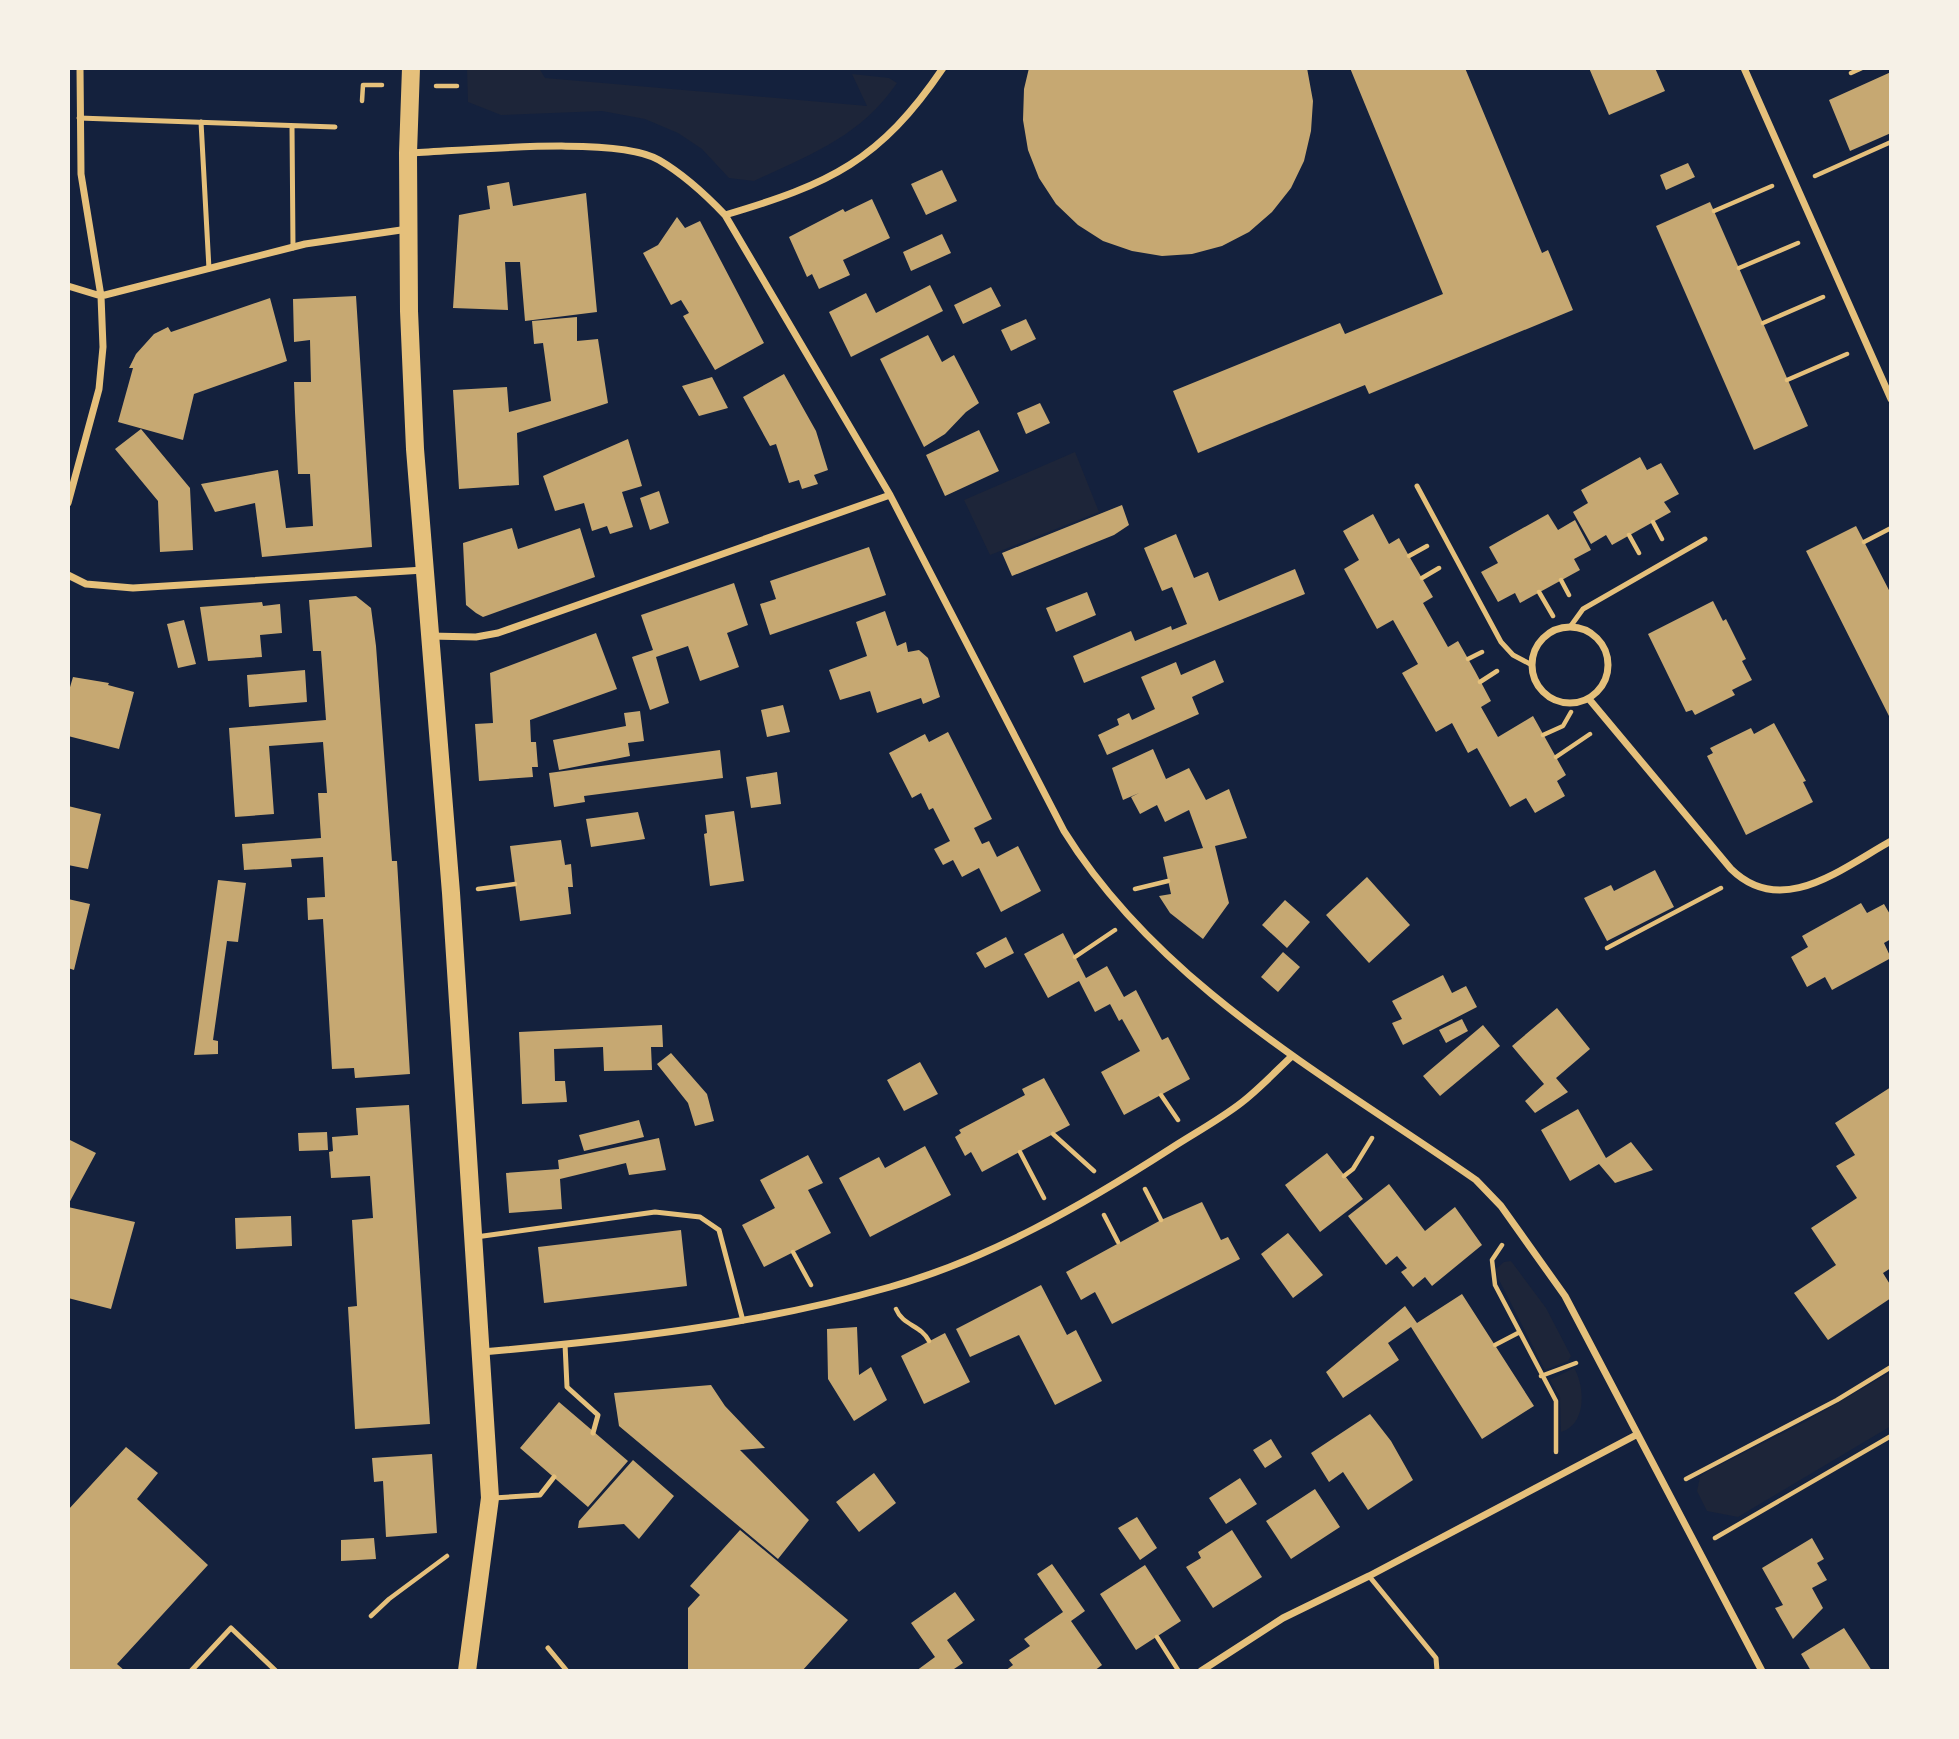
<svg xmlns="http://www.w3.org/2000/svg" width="1959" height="1739" viewBox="0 0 1959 1739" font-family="'Source Sans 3',sans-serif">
<rect width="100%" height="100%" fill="#14213d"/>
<path fill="#1d2539" d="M467,68H539L545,78L867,106L852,74L889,78L897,83C860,137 811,154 754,181L729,178L702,149L678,133L645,119L602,111L501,115L468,102Z
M1075,452L1099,512L990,555L964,500Z
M1511,1261L1546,1308L1571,1356L1568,1361L1545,1370L1497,1276L1496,1269L1504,1262Z
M1574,1368C1585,1386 1587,1425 1561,1432L1560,1397L1550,1380Z
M1891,1372V1426L1738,1517L1707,1511L1697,1491L1700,1477L1708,1471L1805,1422Z"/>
<path fill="#c6a872" d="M1029,68H1307L1313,101L1311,131L1304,161L1291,188L1272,212L1249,232L1222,246L1192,254L1162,256L1132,251L1103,241L1078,225L1056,204L1039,178L1028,150L1023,120L1024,89Z
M1350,68H1465L1542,253L1548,250L1573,310L1369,394L1365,385L1198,453L1173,391L1340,323L1345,334L1443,294Z
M1589,68H1655L1665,91L1609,115Z
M1891,72V133L1850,151L1829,100Z
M1688,163L1695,177L1666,190L1660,175Z
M942,170L957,201L926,215L911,184Z
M509,182L513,206L586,193L597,312L525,321L520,262H505L508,310L453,308L459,215L490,209L487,186Z
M872,199L890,238L843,260L850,275L819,289L812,274L807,277L789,237L843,209L845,212Z
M1710,202L1808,426L1754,450L1656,226Z
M677,217L685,228L700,221L764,343L715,370L683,316L689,313L681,300L671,305L643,253L658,245Z
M942,234L951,253L911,271L903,252Z
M930,285L943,311L851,357L829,312L866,293L876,313Z
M991,287L1001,306L963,324L954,305Z
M356,296L372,547L262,557L255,503L215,512L201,484L278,470L286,528L313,526L310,474H298L295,412L294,382H311L310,340L294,342L293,299Z
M270,298L287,361L194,394L183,440L118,422L133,368H129L136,354L154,334L168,327L171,332Z
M577,317V341L598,339L608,403L517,433L519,485L459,489L453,390L507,387L509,412L551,401L543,343L534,344L532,321Z
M1026,319L1036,339L1011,351L1001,330Z
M928,335L942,362L954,355L979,403L966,412L945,434L924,447L880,359Z
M784,374L816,431L828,470L814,475L818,484L802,489L799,480L789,483L776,444L770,446L743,397Z
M712,377L728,408L699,416L682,386Z
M1040,403L1050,423L1026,434L1017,413Z
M141,429L190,488L193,550L160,552L158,501L115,449Z
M979,430L999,471L945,496L926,455Z
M628,439L642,486L622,492L633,527L610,534L607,526L592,531L584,503L555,511L543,476Z
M1640,457L1647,470L1661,463L1679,494L1664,502L1671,512L1612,545L1606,535L1591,544L1573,512L1588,503L1581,490Z
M659,491L669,523L650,530L640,498Z
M1122,505L1129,525L1114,535L1012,576L1002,553Z
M1373,514L1389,544L1399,538L1409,556L1433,597L1423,603L1448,647L1458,641L1475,671L1491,701L1481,707L1498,737L1533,716L1566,775L1557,781L1565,796L1535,813L1526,798L1510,807L1477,748L1468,753L1452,723L1436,732L1402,673L1418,664L1393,620L1377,629L1344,569L1359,560L1343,531Z
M1548,514L1558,530L1575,520L1591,550L1574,559L1580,570L1520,603L1515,593L1498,602L1481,572L1498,563L1489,547Z
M1856,526L1891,594V720L1806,551Z
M512,528L518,549L580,528L595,577L483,617L476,613L466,605L463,543Z
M1176,534L1194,578L1208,572L1219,601L1295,569L1305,594L1084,683L1073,656L1131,631L1135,641L1171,626L1172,630L1187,624L1172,587L1162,591L1144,548Z
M869,547L886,595L770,635L760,604L776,599L770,581Z
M734,583L748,625L727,633L739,667L700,681L688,646L656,657L669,703L650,710L632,657L653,650L641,615Z
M1087,592L1096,615L1056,632L1046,608Z
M356,596L371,608L376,646L392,861H397L410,1074L355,1078L354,1068L332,1069L323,919L308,920L307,898L325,897L323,857L291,859L292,867L244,870L242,844L321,838L318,793H327L323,742L269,746L274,814L235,817L229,728L326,720L321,651H313L309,600Z
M1713,601L1723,621L1726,619L1746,659L1742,661L1752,680L1732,690L1735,695L1695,715L1692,710L1686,712L1648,634Z
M262,602L263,606L280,604L282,633L260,635L262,657L208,661L200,607Z
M885,611L897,646L906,642L908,652L919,650L928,658L940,697L923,704L921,698L877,713L870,691L840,700L829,670L867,656L856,622Z
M184,620L196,664L178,668L167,624Z
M596,633L617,689L530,720L531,742H536L538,767H532L533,777L479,781L475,724L493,723L490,673Z
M1215,660L1224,682L1192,697L1199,714L1107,755L1098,735L1119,725L1117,719L1129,713L1132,720L1155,709L1141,677L1176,662L1181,675Z
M305,670L307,702L249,707L247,675Z
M73,677L109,683L108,685L134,692L119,749L68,736V694Z
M783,705L790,732L767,737L761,710Z
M640,711L644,741L628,743L630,756L559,770L553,740L626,726L624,713Z
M1774,723L1806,781L1803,782L1813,802L1746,835L1707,756L1713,753L1710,748L1751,728L1754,734Z
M948,732L992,819L974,828L982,844L989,841L997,857L1018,846L1041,891L1001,912L979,868L962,877L953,860L943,865L934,849L950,841L933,808L929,810L921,793L912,798L889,753L925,734L929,742Z
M1153,749L1166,779L1189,768L1206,800L1229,789L1247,838L1215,846L1229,903L1203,939L1170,913L1159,896L1171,894L1163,857L1203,848L1189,810L1165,822L1157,805L1140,814L1131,797L1139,793L1123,800L1112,768Z
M720,750L723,778L584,796L585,802L554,807L549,773Z
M777,772L781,804L751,808L746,777Z
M68,806L101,814L88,869L68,865Z
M734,811L744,881L710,886L704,834L707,833L705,815Z
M638,812L645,839L591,847L586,819Z
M561,840L565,865L571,864L573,887H568L571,914L520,921L510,846Z
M1655,870L1674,907L1607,941L1584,898L1611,885L1614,891Z
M1367,877L1410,925L1369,963L1326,915Z
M218,880L246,883L238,942L227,941L213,1040L218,1041V1054L194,1055Z
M68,899L90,904L74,970L68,968Z
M1285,900L1310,922L1287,948L1262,925Z
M1861,903L1867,913L1884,904L1891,916V939L1884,943L1891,958L1832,990L1825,977L1807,987L1791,957L1808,947L1802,936Z
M1063,933L1086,978L1107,966L1124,997L1136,990L1162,1040L1168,1037L1190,1079L1124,1115L1101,1072L1140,1051L1122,1019L1119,1021L1110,1004L1095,1012L1079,981L1048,998L1024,954Z
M1006,937L1014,953L985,968L976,953Z
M1283,952L1300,967L1278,992L1261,977Z
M1443,975L1452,993L1466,986L1477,1007L1403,1045L1392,1023L1402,1019L1392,1001Z
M1557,1008L1590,1049L1556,1078L1568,1092L1535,1113L1525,1101L1544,1084L1512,1046Z
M1462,1019L1468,1031L1446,1043L1439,1030Z
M662,1025L663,1047H651L652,1070L604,1071L603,1047L554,1049L555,1081H565L567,1102L522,1104L519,1032Z
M1483,1025L1500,1046L1440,1096L1423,1076Z
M671,1053L707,1094L714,1121L695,1126L688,1103L657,1064Z
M920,1062L938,1094L904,1111L887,1080Z
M1044,1078L1070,1125L982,1172L971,1152L965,1156L955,1137L961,1133L959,1130L1025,1095L1022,1089Z
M1891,1087V1268L1883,1273L1891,1286V1298L1828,1340L1794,1293L1836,1265L1811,1228L1857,1198L1836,1166L1855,1155L1835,1123Z
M409,1105L430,1424L355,1429L348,1307L357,1306L352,1220L373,1218L370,1176L331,1178L329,1152L333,1151L332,1137L358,1135L356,1108Z
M1578,1109L1606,1158L1631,1142L1653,1170L1615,1183L1599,1164L1570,1181L1541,1130Z
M639,1120L644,1137L584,1151L579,1135Z
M327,1132L328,1150L299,1151L298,1133Z
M659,1138L666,1170L629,1175L626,1163L560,1179L562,1209L509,1213L506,1173L559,1169L558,1160Z
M68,1139L96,1153L68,1205Z
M925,1146L951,1195L870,1237L839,1178L879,1157L885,1168Z
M1327,1153L1363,1199L1320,1232L1285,1185Z
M808,1155L823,1183L808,1190L831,1233L764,1267L742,1225L775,1208L760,1180Z
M1389,1184L1425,1231L1455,1207L1482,1245L1432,1286L1425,1277L1413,1287L1401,1272L1407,1268L1397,1256L1386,1265L1348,1216Z
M1202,1202L1221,1240L1228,1237L1240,1259L1112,1324L1095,1292L1081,1300L1066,1272L1161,1220Z
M68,1207L135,1222L111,1309L68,1298Z
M291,1216L292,1246L236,1249L235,1218Z
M681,1230L687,1286L544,1303L538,1247Z
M1288,1233L1323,1275L1293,1298L1261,1254Z
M1041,1285L1067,1335L1076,1330L1102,1381L1055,1405L1019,1335L970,1357L956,1329Z
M1462,1294L1534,1406L1482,1439L1411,1327L1388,1343L1399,1360L1343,1398L1326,1372L1405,1306L1417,1323Z
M857,1327L859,1375L871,1367L887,1400L854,1421L828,1379L827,1329Z
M945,1333L970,1382L924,1404L901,1356Z
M711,1385L725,1406L765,1448L740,1450L809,1520L778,1559L619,1426L614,1393Z
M559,1402L628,1461L588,1507L520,1448Z
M1370,1414L1391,1441L1413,1480L1368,1510L1343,1472L1329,1482L1311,1453Z
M1271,1439L1282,1457L1265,1468L1253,1450Z
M126,1447L158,1473L137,1499L208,1565L117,1664L125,1671H68V1510Z
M432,1454L437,1533L386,1537L383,1481L374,1482L372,1458Z
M633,1460L674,1496L639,1539L624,1524L578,1528L579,1521Z
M874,1473L896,1503L859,1532L836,1502Z
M1240,1478L1257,1504L1226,1524L1209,1498Z
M1315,1489L1340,1527L1291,1559L1266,1521Z
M1137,1517L1157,1548L1140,1560L1118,1528Z
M740,1530L848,1620L802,1671H688V1608L700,1595L690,1586Z
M1232,1530L1262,1577L1213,1608L1186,1567L1201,1558L1198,1552Z
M374,1538L376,1559L341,1561V1540Z
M1812,1538L1824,1559L1817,1563L1827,1580L1812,1588L1823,1608L1793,1639L1775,1608L1783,1605L1762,1568Z
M1052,1564L1085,1611L1071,1621L1102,1665L1094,1671H1005L1013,1665L1009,1660L1030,1646L1024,1639L1063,1612L1037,1574Z
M1145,1565L1181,1621L1136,1650L1100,1594Z
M955,1592L975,1620L947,1640L963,1663L951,1671H916L935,1657L911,1623Z
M1844,1628L1872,1671H1811L1801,1654Z"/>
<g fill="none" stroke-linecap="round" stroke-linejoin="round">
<path stroke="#e5c07b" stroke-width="4.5" d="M1851,73L1862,68
M436,86H457
M362,101L363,85H382
M1815,176L1891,142
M1714,211L1772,186
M1739,268L1798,243
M1763,323L1823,297
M1787,380L1847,354
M1653,522L1662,539
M1629,535L1639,553
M1864,542L1891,528
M1409,556L1427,546
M1422,578L1439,568
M1561,580L1569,595
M1539,592L1553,616
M1468,659L1482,652
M1480,682L1497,671
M1543,735L1563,726L1571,712
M1556,757L1590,734
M478,889L515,884
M1135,889L1168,881
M1607,948L1721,888
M1075,957L1115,930
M1161,1095L1178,1120
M1053,1134L1094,1171
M1020,1152L1044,1198
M1344,1176L1353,1169L1372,1138
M1145,1189L1161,1220
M1104,1215L1118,1242
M1502,1245L1492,1260L1495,1285L1556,1401V1452
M793,1252L811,1285
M896,1309C903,1326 921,1325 929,1341
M1495,1345L1518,1333
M1541,1376L1576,1363
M1686,1479L1837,1400L1891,1367
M1715,1538L1891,1436
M371,1616L389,1599L447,1556
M1157,1637L1178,1670"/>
<path stroke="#e5c07b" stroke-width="5" d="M79,118L335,127
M201,122L209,269
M292,126L293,248
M1417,486L1501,642L1513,655L1532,665
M1570,627L1583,609L1705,539
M476,1237L655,1212L700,1217L719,1230L743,1321
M565,1344L567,1387L598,1415L593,1433
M493,1498L540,1495L554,1477
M1369,1576L1436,1658L1437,1671
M548,1648L567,1671
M191,1671L231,1628L276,1671"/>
<path stroke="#e5c07b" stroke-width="7" d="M1744,68L1891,399
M409,153C462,151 618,135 659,160C683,174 706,195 725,215L890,495L1064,831C1161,987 1330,1078 1476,1180L1501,1206L1565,1296L1762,1671
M725,215C830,184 880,161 943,68
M68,286L101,296L305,244L408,229
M68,503L99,389L103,347L101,296L81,174L80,68
M68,575L86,584L133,588L424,570
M1532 665a38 38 0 1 1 76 0a38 38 0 1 1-76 0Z
M430,636L476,637L498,633L890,495
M1589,699L1731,869C1782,919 1842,868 1891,841
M482,1352C619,1340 757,1325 890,1287C989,1259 1083,1205 1170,1149C1193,1134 1219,1120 1241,1103C1259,1089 1275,1072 1292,1056
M1201,1671L1283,1618L1369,1576L1636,1435"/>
<path stroke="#e5c07b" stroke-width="18" d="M411,68L408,153L409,311L415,449L451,893L490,1498L467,1671"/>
</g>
<rect width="1959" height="1739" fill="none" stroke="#f6f1e7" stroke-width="140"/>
</svg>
